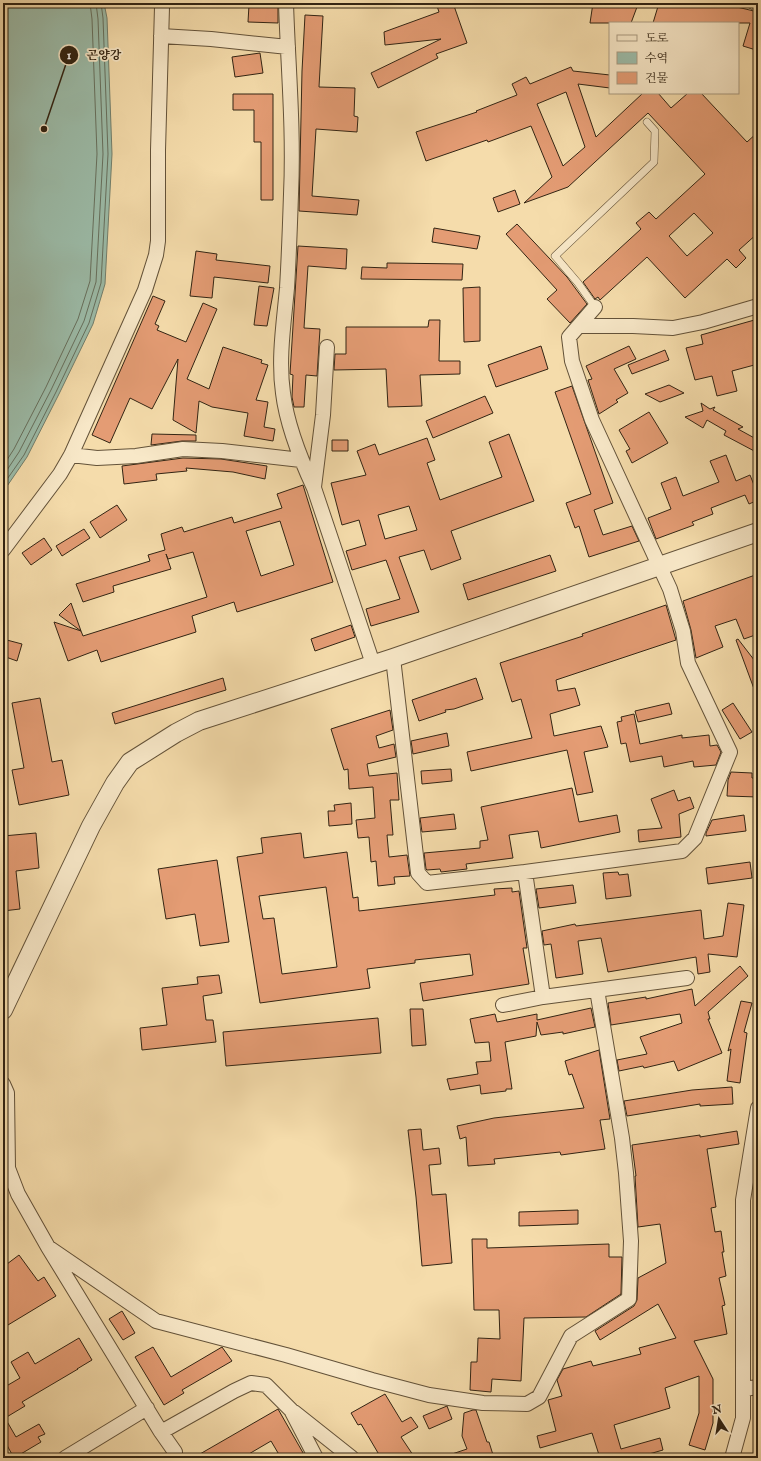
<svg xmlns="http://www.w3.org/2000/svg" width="761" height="1461" viewBox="0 0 761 1461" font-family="'IM FELL English','Noto Serif KR',serif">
<rect width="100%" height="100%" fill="#f5dcab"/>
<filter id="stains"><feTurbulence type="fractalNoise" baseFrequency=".005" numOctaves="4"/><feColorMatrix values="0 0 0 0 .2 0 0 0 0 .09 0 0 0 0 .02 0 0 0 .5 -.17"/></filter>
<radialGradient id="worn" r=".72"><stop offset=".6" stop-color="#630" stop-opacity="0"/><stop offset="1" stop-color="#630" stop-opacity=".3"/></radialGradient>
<path fill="#9cbca9" stroke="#727f6d" d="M3,3H104L107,18L112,154L105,284L93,324L59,394L27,457L3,492Z"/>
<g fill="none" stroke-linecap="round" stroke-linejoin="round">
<path stroke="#67705e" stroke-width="1" d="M3,466L14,449L46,387L78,319L90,281L97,154L92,19L90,3
M3,476L19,452L51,390L84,321L96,282L103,154L98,19L96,3
M3,485L24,455L56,392L89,323L101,283L108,154L103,18L101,3"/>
</g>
<path fill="#e49c74" stroke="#322413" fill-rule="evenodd" d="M436,3H453L467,43L436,54L438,58L378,88L371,73L441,39L385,45L384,32L439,12Z
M593,3H626L637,7L631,23H590Z
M659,3H738L737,7L758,12V44L756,50L743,46L750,23H653Z
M249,5L278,7V23L248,22Z
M305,15L323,16L319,87L355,88L354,116L358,117L357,132L316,129L312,196L359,200L357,215L299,211L302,71Z
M260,53L263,73L235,77L232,57Z
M571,67L573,71L610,75V88L578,84L596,137L643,93H658L671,108L688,93H701L747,142L758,132V233L739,250L746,258L736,268L727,259L685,298L647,257L600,300L598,297L595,299L583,282L641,229L636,223L649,212L656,219L705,174L648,113L568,187L524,203L552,177L531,126L488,142L487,140L426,161L416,132L477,112L476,111L517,95L512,84L526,77L530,84ZM566,92L585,147L563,166L537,104ZM694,213L713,233L687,256L669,236Z
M233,94H273V200H261V142H254V110H233Z
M515,190L520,204L498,212L493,198Z
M517,224L567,277L587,304L570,323L547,299L557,290L506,234Z
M434,228L480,236L477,249L432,242Z
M298,246L347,249L346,269L308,266L304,328L320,329L317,376L306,375L304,407H294L292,397L293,375L290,374Z
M196,251L217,254L216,260L270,266L268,283L214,277L212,298L190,296Z
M387,263L463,264L462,280L361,279L362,267L387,268Z
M259,286L274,288L267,326L254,325Z
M480,287V341L464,342L463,288Z
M153,296L165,301L155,324L159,326L157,330L186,342L203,303L217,309L187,379L209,389L223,347L262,360L261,363L268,365L256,400L268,402L264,427L275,429L273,441L244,436L248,413L212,407L199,401L196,433L173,420L178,359L152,409L130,398L110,443L92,435Z
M758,319V364L732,371L737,391L717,396L712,376L695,380L686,348L703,344L701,335Z
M429,320H440L439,361H460V374L420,375L422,406L388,407L386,369L334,370L335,354H346V327H428Z
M541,346L548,369L496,387L488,365Z
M629,346L636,359L614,369L628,393L616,400L618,402L599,414L588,380L592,379L586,366Z
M665,350L669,360L632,374L628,365Z
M669,385L684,393L660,402L645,394Z
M572,386L613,503L594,510L603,535L632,526L639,541L589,557L579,526L575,528L566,503L591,494L555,392Z
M485,396L493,413L433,438L426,421Z
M701,403L710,409L715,407L713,410L743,427L738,429L758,440V453L724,435L726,431L707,420L703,428L685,417L703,411Z
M649,412L668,443L632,463L626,451L630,449L619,430Z
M152,434L196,435V441H182L151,445Z
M509,434L534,501L451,531L461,559L431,570L424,550L399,557L419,612L371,626L366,609L400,599L386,560L352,570L346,551L366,545L359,520L342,525L331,483L366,475L357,451L375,444L379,455L427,438L435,460L427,463L440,500L502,477L489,442ZM409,506L417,530L385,539L378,515Z
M332,440H348V451H332Z
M726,455L736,481L750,475L758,495V500L749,504L745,495L711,508L713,514L692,522L694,525L656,539L648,518L671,509L661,483L676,477L683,496L719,482L710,461Z
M183,458L221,459L267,466L265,479L233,472L186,468L187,471L156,474L157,480L124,484L122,466Z
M303,485L333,582L237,612L234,602L192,616L196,632L101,662L97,650L68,661L54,622L81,631L83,636L207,597L193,552L168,559L166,554L171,569L113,586L114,592L83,602L76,584L150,561L148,555L165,550L161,534L182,527L184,532L232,517L234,523L282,508L277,494ZM280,521L294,565L261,576L246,531Z
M117,505L127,520L100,538L90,522Z
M84,529L90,538L62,556L56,546Z
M44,538L52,550L31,565L22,553Z
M550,555L556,571L468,600L463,584Z
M758,574V608L754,609L758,620V634L744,639L736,619L715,626L723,647L696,658L691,630L683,601Z
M71,603L81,631L59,615Z
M666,605L676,640L556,680L558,691L575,688L580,705L550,714L554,736L601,726L608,747L584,752L593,792L577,795L567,750L471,771L467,752L532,738L521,699L512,702L500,663L583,636L582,634Z
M351,625L355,637L315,651L311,639Z
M3,639L22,644L17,661L3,656Z
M738,639L758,665V697H757L736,640Z
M223,678L226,690L115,724L112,713Z
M476,678L483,699L454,709L445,710L446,712L419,721L412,700Z
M40,698L52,762L62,760L69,795L19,805L12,770L24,768L12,703Z
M669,703L672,714L638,722L635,711Z
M733,703L752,732L740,739L722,710Z
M390,710L393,730L376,736L379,748L394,744L396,757L367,764L369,776L397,773L399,800H390L393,835H387L389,857L407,855L410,876L394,877L395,884L378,886L376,861L371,862L369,837L358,838L356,820L375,818L373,787L349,789L348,769L344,770L331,729Z
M634,714L640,744L682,735V738L709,735L710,746L717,745L721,752L716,765L694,767L693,761L664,767L662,756L630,762L626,743L621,744L617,722L622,721L621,717Z
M447,733L449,746L413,754L411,741Z
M451,769L452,781L422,784L421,771Z
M731,772L752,773V778H758V797L727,796L728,780Z
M572,788L579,822L617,815L620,832L541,848L538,831L509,835L513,858L466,864L467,869L441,872L440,869L427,870L426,869L424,853L480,848V841L488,840L481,807Z
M674,790L678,801L690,797L694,808L679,814L681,837L639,842L638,830L662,828L651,799Z
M351,803L352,824L329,826L328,811H335L334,805Z
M454,814L456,829L422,832L420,818Z
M744,815L746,831L706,836V833L712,820Z
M36,833L39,868L16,871L20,909L3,911V836Z
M301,833L304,858L347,852L353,898L358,897L359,911L495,895L494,889L512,888V892L519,891L527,948H523L529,984L423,1001L420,983L473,975L470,954L415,960V963L367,969L370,988L260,1003L237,857L263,853L261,838ZM326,887L337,967L282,974L274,918L263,919L259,896Z
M217,860L229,942L200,946L195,914L166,919L158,869Z
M750,862L752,878L708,884L706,868Z
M618,872L619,875L628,874L631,896L606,899L603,873Z
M573,885L576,903L539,908L536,889Z
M728,903L744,905L737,957L708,954L710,972L698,974L696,957L608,972L601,938L578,941L583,974L556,978L551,944L544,945L542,931L575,924L576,926L701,910L704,939L723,936Z
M740,966L748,976L708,1012L710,1019H708L722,1053L678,1071L674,1061L644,1068L643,1066L619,1071L617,1060L647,1054L640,1037L682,1023L680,1014L611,1025L608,1003L646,997V999L692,989L695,1006Z
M219,975L222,993L203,996L206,1020H213L216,1042L142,1050L140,1028L167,1025L162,988L198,984L197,977Z
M741,1001L752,1003L744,1032L747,1033L740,1083L727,1081L731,1049L728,1051Z
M591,1008L595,1027L563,1034V1032L541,1035L537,1022L536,1036L505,1042L512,1089H506V1091L481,1094L480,1085L450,1090L447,1079L478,1074L476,1062L491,1061L489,1042L475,1043L470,1019L495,1014L497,1022L537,1014V1020Z
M410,1009H423L426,1045L412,1046Z
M378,1018L381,1053L226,1066L223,1032Z
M599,1050L610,1119L600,1120L605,1149L561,1155L560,1152L494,1159L495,1164L468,1166L466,1137L460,1139L457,1126L494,1118L584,1108L572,1074L569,1075L565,1061Z
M732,1087L733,1104L700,1106V1104L627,1116L624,1101L692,1090Z
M421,1129L423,1150L439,1148L441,1164L429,1165L432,1195L446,1194L452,1263L422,1266L416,1197L408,1130Z
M737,1131L739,1144L707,1149L716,1207L711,1208L715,1232L721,1231L724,1252H722L726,1276L719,1278L725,1305L722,1306L727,1334L694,1341L713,1379V1423L705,1450L689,1445L699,1413V1376L665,1388L670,1408L614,1425L621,1449L660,1438L663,1450L635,1458H600L592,1433L540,1448L537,1436L556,1431L548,1400L562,1396L557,1380L563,1369L591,1361L593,1366L641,1354L639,1348L676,1338L658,1304L600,1340L595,1331L634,1306L637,1300L638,1278L666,1263L660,1224L638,1227L635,1176H636L632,1145L700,1135V1137Z
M578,1210V1224L519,1226V1212Z
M472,1239H487V1248L609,1244V1257H622L621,1294L586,1317L524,1318L521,1381L492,1379L491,1392L470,1390L471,1362H477L478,1338L500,1339L499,1310H474Z
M19,1255L38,1281L44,1277L56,1296L3,1328V1267Z
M122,1311L135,1333L123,1340L109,1319Z
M79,1338L92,1360L77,1369H78L22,1402L25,1406L5,1418L16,1437L39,1424L45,1434L38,1437L41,1442L14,1458L3,1438V1388L20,1378L11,1362L28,1352L35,1364Z
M153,1347L171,1377L222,1347L232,1361L182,1390L184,1393L164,1405L135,1357Z
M385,1394L402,1422L411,1417L418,1427L401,1437L415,1458H381L361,1424L358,1425L351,1413Z
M447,1406L452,1419L429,1429L423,1416Z
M278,1409L306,1458H281L271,1441L242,1458H193Z
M473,1410H476L487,1442H489L494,1458H447L446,1456L467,1449L462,1436L464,1413Z"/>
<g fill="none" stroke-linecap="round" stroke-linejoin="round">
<defs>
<path id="service" d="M595,307L578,283L555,256L654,162L655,131L647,122"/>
<path id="minor" d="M286,3C288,66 294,130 291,194C290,225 289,256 287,288C284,322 278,358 283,393C287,426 300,458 314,488L373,664
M755,3L758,4
M161,36L211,39L288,47
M579,326H633L673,328L703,322L758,306
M71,455L97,458L136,456L183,449L222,451L301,460
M314,487L323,415L327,347
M3,550L60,474L71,455L145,290L156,255L158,241V150L162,7
M393,658L418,873L427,883L525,872L682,851L695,838L730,752L688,663L683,631L670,589L592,420L572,361L569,337L595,307
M525,872L543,997
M503,1005L543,997L687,978
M3,1084L7,1093L8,1168L18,1194L48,1247L161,1432L175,1452
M48,1247L156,1321L286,1355L372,1380L429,1395L483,1403L527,1404L539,1397L571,1336L629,1299L631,1241L626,1173L622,1138L597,990
M744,1389L758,1387
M294,1412L352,1458
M161,1432L234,1391L251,1383L266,1385L291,1410L316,1458
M65,1458L147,1408
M732,1458L743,1418V1200L758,1108"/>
<path id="tertiary" d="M3,1010L91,826L115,783L130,762L176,733L199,721L393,658L758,532"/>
</defs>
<use href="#service" stroke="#635239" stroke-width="8"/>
<use href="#minor" stroke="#635239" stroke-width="16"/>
<use href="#tertiary" stroke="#635239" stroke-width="20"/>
<use href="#service" stroke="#f8e8c8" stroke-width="7"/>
<use href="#minor" stroke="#f8e8c8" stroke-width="14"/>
<use href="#tertiary" stroke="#f8e8c8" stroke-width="18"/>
</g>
<path fill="none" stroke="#322413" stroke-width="1.5" d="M44 129L69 55"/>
<g fill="#322413" stroke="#f8e8c8" stroke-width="1.5">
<circle cx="44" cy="129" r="4"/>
<circle cx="69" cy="55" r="10"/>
</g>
<g font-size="12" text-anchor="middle" font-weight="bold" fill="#fff">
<text x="69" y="59">1</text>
</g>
<g font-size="12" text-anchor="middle" font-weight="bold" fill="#322413" stroke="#f8e8c8" stroke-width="3.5" stroke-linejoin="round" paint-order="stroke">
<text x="104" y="59">곤양강</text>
</g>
<rect width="761" height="1461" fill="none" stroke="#f5dcab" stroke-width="16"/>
<rect x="4" y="4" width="753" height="1453" fill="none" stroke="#322413" stroke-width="2"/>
<rect x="8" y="8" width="745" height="1445" fill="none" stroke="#322413"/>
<rect x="609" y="22" width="130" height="72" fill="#f8e8c8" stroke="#a99a80"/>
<rect x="617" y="35" width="20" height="6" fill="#f8e8c8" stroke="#a99a80"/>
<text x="645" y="42" font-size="12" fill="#322413">도로</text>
<rect x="617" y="52" width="20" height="12" fill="#9cbca9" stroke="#a99a80"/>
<text x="645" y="62" font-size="12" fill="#322413">수역</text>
<rect x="617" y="72" width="20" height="12" fill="#e49c74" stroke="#a99a80"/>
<text x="645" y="82" font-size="12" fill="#322413">건물</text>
<g transform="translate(719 1419) rotate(348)" stroke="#f8e8c8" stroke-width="3" paint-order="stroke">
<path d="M0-3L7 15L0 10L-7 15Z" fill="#322413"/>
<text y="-6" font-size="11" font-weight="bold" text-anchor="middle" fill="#322413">N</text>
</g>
<rect width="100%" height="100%" filter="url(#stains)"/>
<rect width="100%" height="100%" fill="url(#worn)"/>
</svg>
